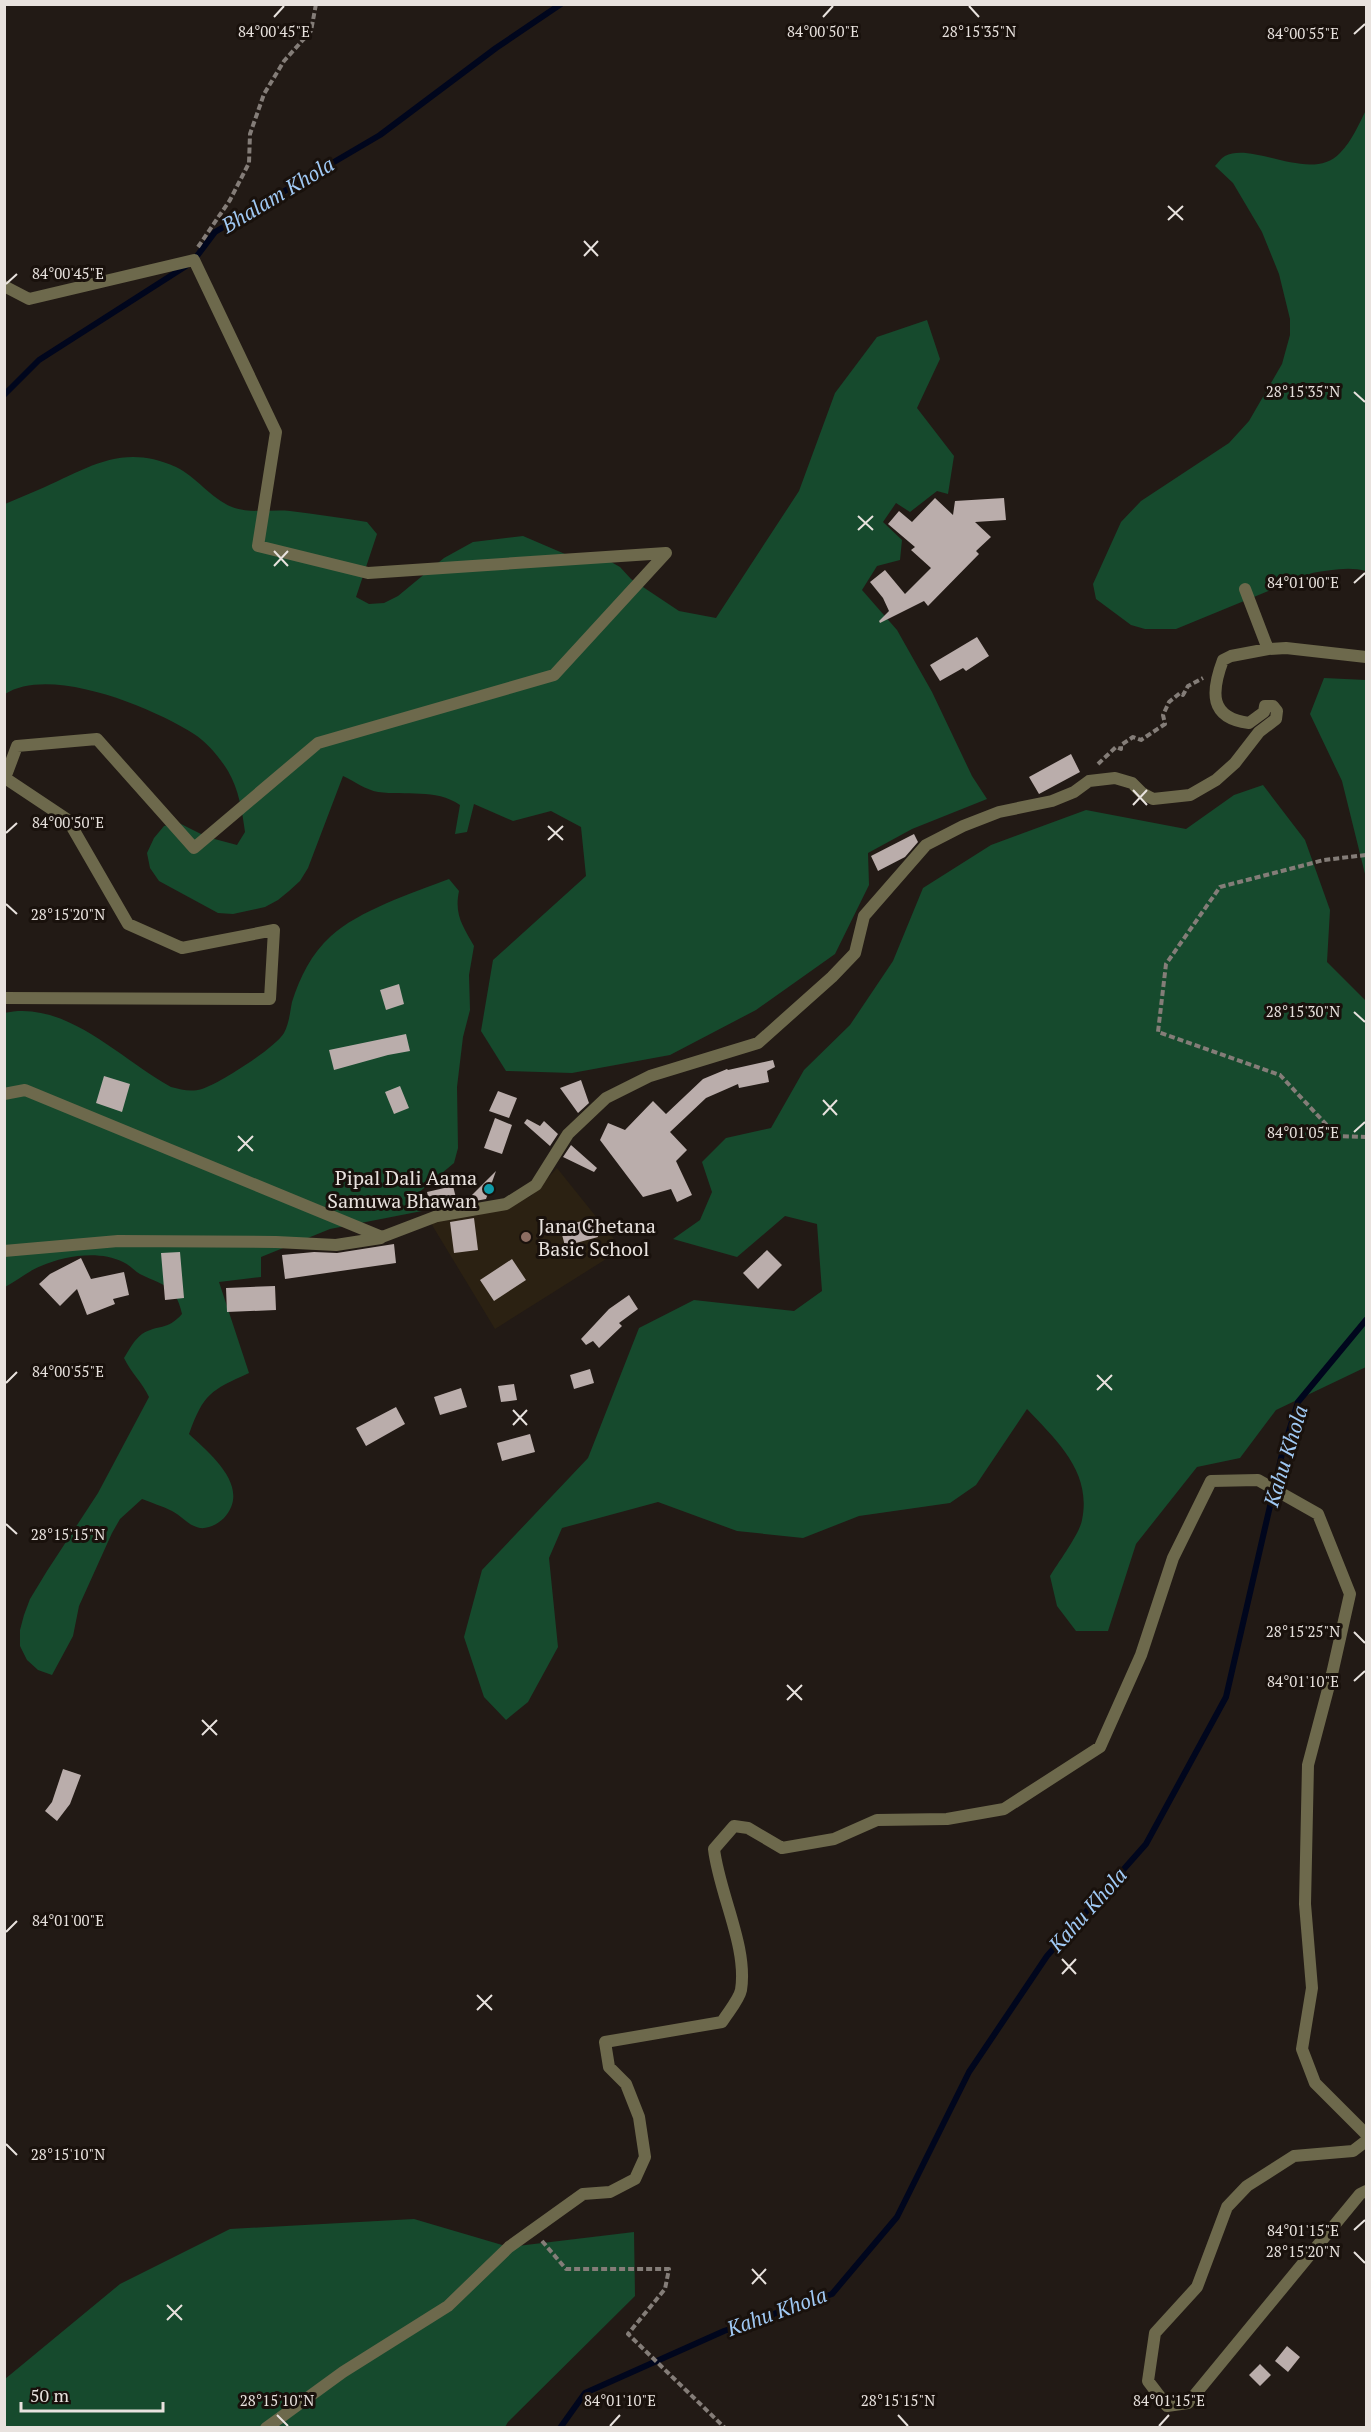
<svg xmlns="http://www.w3.org/2000/svg" width="1371" height="2432" viewBox="0 0 1371 2432" font-family="'PT Serif',serif">
<rect width="100%" height="100%" fill="#221a15"/>
<path fill="#2b2112" d="M557,1168L622,1249L495,1329L429,1220L499,1210L531,1196Z"/>
<path fill="#164a2d" d="M1366,110V571C1350,566 1329,570 1312,573L1176,629H1145L1131,625L1096,599L1093,584L1121,522L1141,501L1229,443L1249,421L1282,364L1290,335V319L1279,274L1262,232L1233,183L1215,166C1218,163 1221,158 1225,156C1253,141 1311,184 1340,153C1352,141 1359,124 1366,110Z
M927,320L940,359L917,408L954,456L948,494L937,491L910,512L896,503L883,522L902,540L900,560L877,566L862,590L897,630L932,692L972,776L987,799L912,829L868,853L869,885L835,954L756,1010L670,1055L572,1073L506,1071L481,1031L493,960L586,876L581,827L551,811L513,821L474,804L467,832L455,834L460,805C435,788 406,796 378,792C366,790 354,781 343,776L308,868L300,881L289,891L278,900L265,907L233,914L218,913L159,881L150,868L147,853L154,838L164,826L179,823L207,837L237,845L245,832C242,811 239,790 228,771C220,758 207,742 194,734C152,707 50,665 5,694V504C16,499 27,495 38,490C87,469 121,442 176,467C197,477 210,498 232,507C249,514 272,509 290,511C316,514 342,518 367,522L377,534L356,597L369,604L384,603L398,596L444,558L473,542L523,536L565,554H597L620,567L631,579L679,611L716,618L799,491L835,393L877,337Z
M1324,678L1366,680V878L1342,781L1310,714Z
M1263,785L1305,840L1330,910L1327,962L1366,1001V1367L1276,1410L1240,1458L1197,1467L1136,1544L1108,1631H1076L1057,1606L1050,1576C1058,1563 1080,1533 1082,1520C1092,1472 1057,1441 1027,1409L976,1485L950,1503L859,1516L803,1538L737,1531L658,1502L562,1528L549,1558L558,1647L528,1702L506,1720L484,1697L464,1637L482,1570L588,1458L639,1328L694,1300L794,1311L822,1291L817,1224L785,1216L737,1257L673,1239L700,1220L712,1192L702,1162L726,1138L771,1128L804,1070L850,1025L893,961L923,888L991,845L1086,810L1186,829L1234,795Z
M449,879L459,891C454,915 463,926 474,946L469,975L470,1010L463,1037L457,1087L458,1148L454,1163L417,1194L422,1211L330,1229L261,1257V1277L219,1282L249,1373C210,1391 204,1393 189,1434C210,1454 252,1487 224,1518C218,1524 208,1529 200,1528C187,1525 182,1516 172,1511C162,1506 152,1503 142,1499L120,1519L112,1533L79,1606L73,1636L52,1675L38,1670L27,1660L20,1646V1630L24,1615L30,1599L47,1571L98,1493L149,1397C142,1382 131,1373 124,1358C129,1350 134,1340 142,1334C158,1324 167,1331 182,1314C176,1286 165,1286 142,1275C135,1272 130,1265 123,1262C98,1250 65,1256 41,1266C28,1271 17,1281 5,1287L4,1013C66,999 121,1060 171,1087C182,1090 191,1092 202,1089C219,1084 275,1048 284,1033C289,1024 290,1012 292,1002C300,977 311,954 331,936C358,911 414,892 449,879Z
M414,2219L509,2247L634,2232L635,2296L508,2422L505,2427L5,2428V2379L120,2284L230,2229Z"/>
<g fill="none" stroke-linecap="round" stroke-linejoin="round">
<path stroke="#00061d" stroke-width="6" d="M194,260L215,232L380,135L496,48L561,4
M4,395L39,360L186,266
M560,2428L585,2393L724,2331L832,2294L897,2217L969,2072L1047,1956L1146,1844L1226,1697L1282,1454L1298,1402L1366,1320"/>
</g>
<path fill="#baadab" d="M935,498L953,515L955,501L1004,498L1006,520L975,522L991,537L976,551L979,554L928,606L924,601L880,623L879,621L889,611L883,598L870,582L885,570L905,594L931,568L911,550L915,547L888,524L899,511L912,522Z
M977,637L989,656L966,671L963,668L940,681L930,665Z
M1071,754L1080,772L1039,794L1029,777Z
M914,834L918,842L905,857L878,871L871,856Z
M399,984L404,1004L386,1010L380,990Z
M406,1034L410,1051L388,1055L334,1070L329,1050Z
M773,1060L775,1067L767,1071L769,1082L739,1088L738,1084L706,1098L670,1132L687,1150L676,1161L692,1195L677,1202L671,1189L643,1197L600,1140L608,1123L625,1130L653,1101L666,1114L703,1079L727,1069L728,1070Z
M104,1076L130,1084L122,1112L96,1103Z
M581,1080L589,1103L578,1113L560,1088Z
M400,1086L409,1108L394,1114L385,1092Z
M498,1091L517,1098L509,1118L489,1111Z
M495,1118L512,1125L502,1154L484,1148Z
M527,1119L540,1126L544,1121L558,1134L550,1146L524,1123Z
M571,1145L597,1168L594,1172L563,1157Z
M496,1171L486,1199L464,1203Z
M453,1186L457,1202L431,1208L427,1192Z
M474,1218L478,1250L454,1253L450,1222Z
M593,1218L598,1237L565,1246L560,1227Z
M394,1244L396,1263L285,1279L282,1255L314,1252L337,1253Z
M767,1250L782,1265L758,1289L743,1273Z
M180,1252L184,1298L165,1300L161,1253Z
M81,1258L91,1279L124,1272L129,1295L113,1299L115,1304L87,1315L77,1289L60,1306L39,1284L50,1274Z
M512,1259L526,1280L494,1301L480,1280Z
M275,1286L276,1310L227,1312L226,1288Z
M629,1295L638,1309L619,1323L622,1326L599,1348L593,1341L586,1345L581,1339L609,1309Z
M590,1369L594,1383L574,1389L570,1375Z
M514,1384L517,1400L501,1402L498,1386Z
M461,1388L467,1407L440,1415L434,1397Z
M396,1407L405,1424L366,1446L356,1428Z
M530,1434L535,1452L502,1461L497,1443Z
M63,1769L81,1775L70,1804L57,1821L45,1811L52,1802Z
M1287,2346L1300,2357L1288,2372L1275,2361Z
M1260,2364L1271,2375L1260,2386L1249,2375Z"/>
<g fill="none" stroke-linecap="round" stroke-linejoin="round">
<path stroke="#847d78" stroke-width="4" stroke-dasharray="6 3" stroke-linecap="butt" d="M198,247L230,200L249,163L250,134L264,94L284,61L311,31L316,4
M1098,764L1116,747L1121,749V745L1133,737L1141,740L1165,724L1163,715L1169,702L1180,693L1183,695L1188,686L1203,678
M1366,855L1324,860L1220,887L1166,964L1158,1032L1280,1075L1337,1136L1366,1137
M542,2241L566,2269H669L665,2289L628,2334L725,2428"/>
<path stroke="#6d694c" stroke-width="12" d="M4,286L29,299L194,260L276,432L258,546L368,573L666,553L554,675L318,743L194,848L97,739L17,746L5,778L68,820L128,924L182,948L274,930L270,999L4,998
M1268,649L1286,648L1366,657
M4,1094L25,1090L382,1237L437,1216L506,1204L536,1185L568,1134L606,1098L650,1076L758,1043L832,977L855,953L864,916L926,845L963,826L999,812L1052,801L1074,792L1089,781L1115,778L1132,783L1142,793L1153,799L1190,795L1216,780L1235,763L1259,732L1276,719L1277,711L1273,706H1265L1264,712L1249,723C1209,718 1211,692 1223,660L1231,656L1268,649L1245,589
M4,1251L118,1241L276,1242L336,1245L381,1238
M1366,2141L1353,2151L1294,2156L1247,2186L1227,2207L1197,2287L1155,2333L1148,2381L1167,2406L1188,2403L1360,2194L1366,2191
M266,2428L343,2372L448,2306L509,2247L583,2194L610,2192L635,2179L645,2157L639,2117L626,2084L609,2067L605,2042L722,2022C728,2012 739,2000 741,1990C748,1947 719,1893 714,1849L734,1826L748,1828L782,1848L834,1839L877,1820L947,1819L1004,1809L1100,1747L1141,1655L1173,1558L1211,1481L1258,1480L1318,1514L1350,1594L1332,1674L1308,1765L1305,1904L1312,1988L1302,2049L1315,2083L1366,2134"/>
</g>
<path fill="none" stroke="#e8e2de" stroke-width="2" d="M969,6L979,17M274,17L284,6M823,17L833,6M1354,34L1365,24M1168,206L1183,220M1168,220L1183,206M584,241L598,256M584,256L598,241M6,284L17,274M1354,392L1365,402M858,516L873,530M858,530L873,516M274,551L288,566M274,566L288,551M1354,583L1365,573M1133,790L1147,805M1133,805L1147,790M548,826L563,840M6,833L17,823M548,840L563,826M6,904L17,914M1354,1012L1365,1022M823,1100L837,1115M823,1115L837,1100M1354,1132L1365,1122M238,1136L253,1151M238,1151L253,1136M1097,1375L1112,1390M6,1383L17,1372M1097,1390L1112,1375M513,1410L527,1425M513,1425L527,1410M6,1524L17,1534M1354,1632L1365,1643M1354,1681L1365,1671M787,1685L802,1700M787,1700L802,1685M202,1720L217,1735M202,1735L217,1720M6,1932L17,1921M1062,1959L1076,1974M1062,1974L1076,1959M477,1995L492,2010M477,2010L492,1995M6,2144L17,2155M1354,2230L1365,2220M1354,2252L1365,2263M752,2269L766,2284M752,2284L766,2269M167,2305L182,2320M167,2320L182,2305M277,2415L288,2426M898,2415L908,2426M610,2426L620,2415M1159,2426L1169,2415"/>
<circle fill="#0f9aa8" stroke="#19110c" stroke-width="2" cx="489" cy="1189" r="6"/>
<circle fill="#8d6e63" stroke="#19110c" stroke-width="2" cx="526" cy="1237" r="6"/>
<g text-anchor="middle" stroke-width="6" stroke-linejoin="round" paint-order="stroke">
<g font-size="20" fill="#e8e2de" stroke="#19110c" text-anchor="end">
<text x="477" y="1185">Pipal Dali Aama<tspan x="477" dy="23">Samuwa Bhawan</tspan></text>
<text x="538" y="1233" text-anchor="start">Jana Chetana<tspan x="538" dy="23">Basic School</tspan></text>
</g>
<g font-size="21" font-style="italic" fill="#a0c9f4" stroke="#19110c">
<text transform="translate(278 195) rotate(-31)" y="7">Bhalam Khola</text>
<text transform="translate(1286 1456) rotate(-73)" y="7">Kahu Khola</text>
<text transform="translate(1088 1910) rotate(-48)" y="7">Kahu Khola</text>
<text transform="translate(777 2312) rotate(-20)" y="7">Kahu Khola</text>
</g>
</g>
<g font-size="15" text-anchor="middle" fill="#e8e2de" stroke="#19110c" stroke-width="6" stroke-linejoin="round" paint-order="stroke">
<text x="274" y="37">84°00'45"E</text>
<text x="823" y="37">84°00'50"E</text>
<text x="979" y="37">28°15'35"N</text>
<text x="1303" y="39">84°00'55"E</text>
<text x="68" y="279">84°00'45"E</text>
<text x="1303" y="397">28°15'35"N</text>
<text x="1303" y="588">84°01'00"E</text>
<text x="68" y="828">84°00'50"E</text>
<text x="68" y="920">28°15'20"N</text>
<text x="1303" y="1017">28°15'30"N</text>
<text x="1303" y="1138">84°01'05"E</text>
<text x="68" y="1377">84°00'55"E</text>
<text x="68" y="1540">28°15'15"N</text>
<text x="1303" y="1637">28°15'25"N</text>
<text x="1303" y="1687">84°01'10"E</text>
<text x="68" y="1926">84°01'00"E</text>
<text x="68" y="2160">28°15'10"N</text>
<text x="1303" y="2236">84°01'15"E</text>
<text x="1303" y="2257">28°15'20"N</text>
<text x="277" y="2406">28°15'10"N</text>
<text x="620" y="2406">84°01'10"E</text>
<text x="898" y="2406">28°15'15"N</text>
<text x="1169" y="2406">84°01'15"E</text>
</g>
<rect width="1371" height="2432" fill="none" stroke="#e8e2de" stroke-width="12"/>
<path d="M21 2402v9h142v-9" fill="none" stroke="#e8e2de" stroke-width="3"/>
<text x="30" y="2402" font-size="18" fill="#e8e2de" stroke="#19110c" stroke-width="4.5" paint-order="stroke">50 m</text>
</svg>
